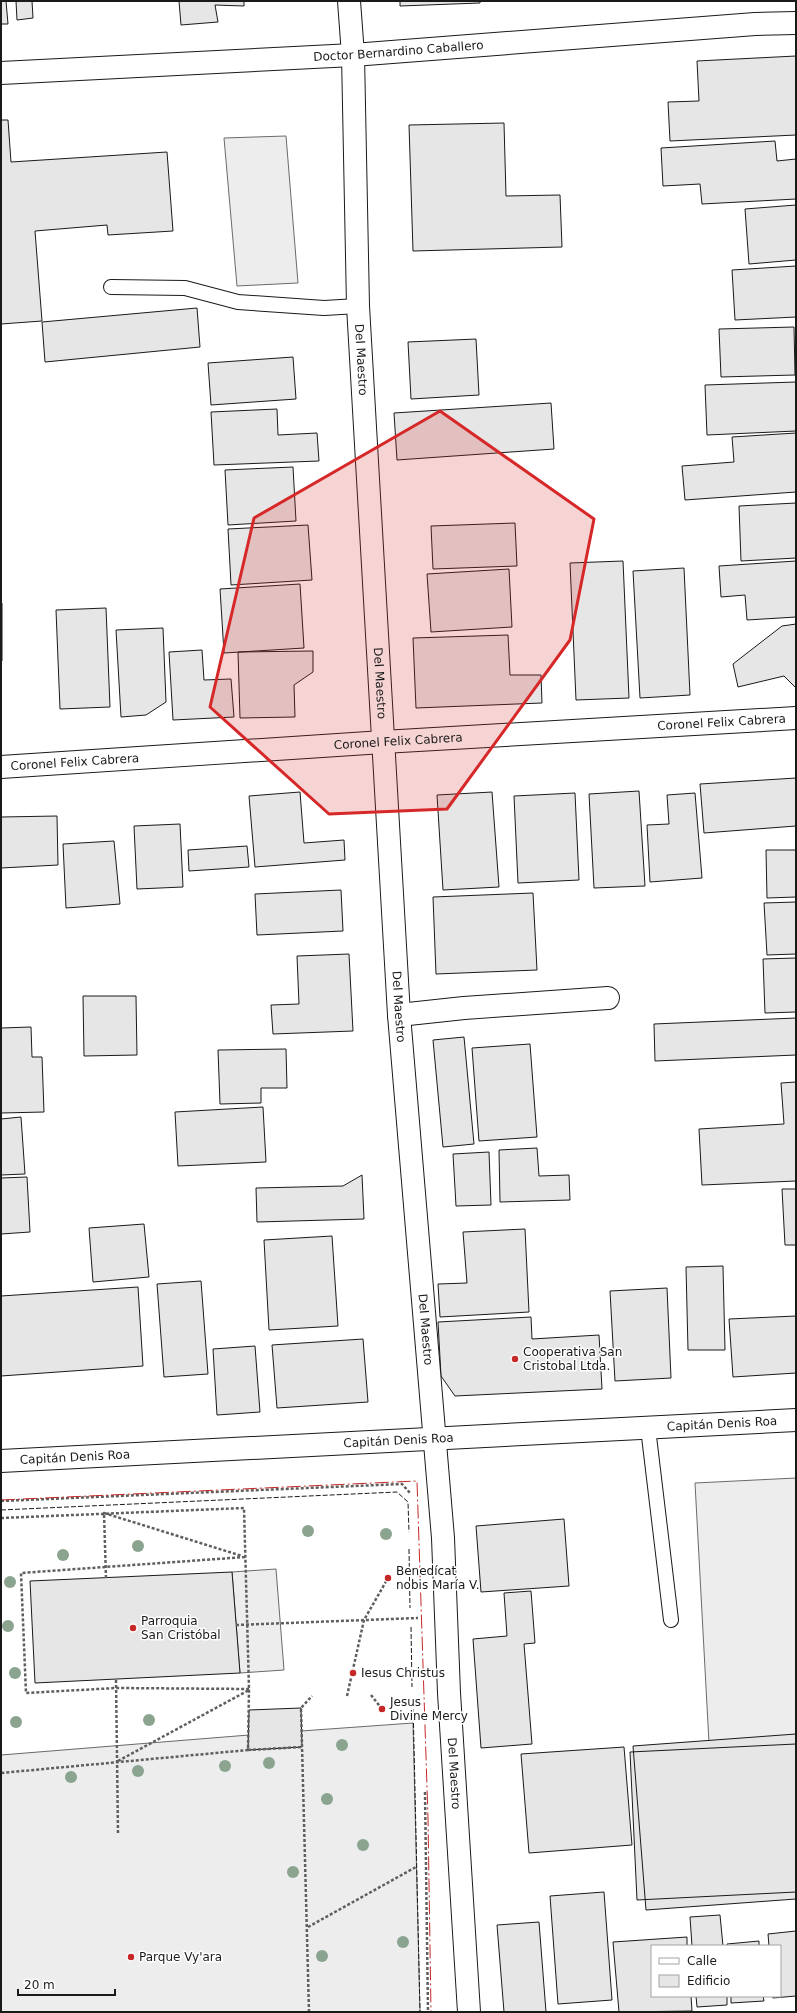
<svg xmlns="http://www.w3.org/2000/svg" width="797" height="2013" viewBox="0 0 797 2013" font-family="'DejaVu Sans',sans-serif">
<rect width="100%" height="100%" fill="#fff"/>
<path fill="#ededed" stroke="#6a6a6a" d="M286,136L298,283L237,286L224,138Z
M796,1478V1738L709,1743L695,1483Z
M276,1569L284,1670L240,1673L232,1572Z
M413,1723L420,2012H1V1755L249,1735L248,1750L301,1747V1731Z"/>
<path fill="#e6e6e6" stroke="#1a1a1a" d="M1,1H6L8,24H1Z
M16,1H32L33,18L17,20Z
M179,1H244V6L215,5L218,22L181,25Z
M400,1H480V3L400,6Z
M796,56V135L670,141L668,102L699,101L697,61Z
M1,120H8L11,162L167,152L173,231L108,235L107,225L35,231L42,321L1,324Z
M504,123L506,196L560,195L562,247L413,251L409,125Z
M775,141L777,161L796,159V199L702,204L700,184L663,186L661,148Z
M796,205V260L749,264L745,209Z
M796,266V317L735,320L732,270Z
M197,308L200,347L45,362L42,322Z
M794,327L795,375L721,377L719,329Z
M476,339L479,395L411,399L408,342Z
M293,357L296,399L211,405L208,363Z
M796,382V431L707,435L705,385Z
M551,403L554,449L397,460L394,413Z
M277,409L278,435L317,433L319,461L214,465L211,412Z
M796,433V492L685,500L682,466L734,462L732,437Z
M293,467L296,521L228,525L225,470Z
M796,503V558L741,561L739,506Z
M515,523L517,566L433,569L431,526Z
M308,525L312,580L231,585L228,529Z
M623,561L629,698L576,700L570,563Z
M796,561V617L747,620L745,595L721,597L719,566Z
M684,568L690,695L640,698L633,571Z
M509,569L512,627L431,632L427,574Z
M300,584L304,648L224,653L220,589Z
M1,603H2V661H1Z
M106,608L110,707L60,709L56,610Z
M796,624V688L784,676L738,687L733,664L782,626Z
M163,628L166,702L146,715L121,717L116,630Z
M508,635L510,675H541L542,703L416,708L413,638Z
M202,650L204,680L231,679L234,717L173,720L169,652Z
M313,651V672L294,685L295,717L240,718L238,652Z
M796,778V826L704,833L700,784Z
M639,791L645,886L594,888L589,794Z
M300,792L304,843L344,840L345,860L255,867L249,796Z
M492,792L499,887L443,890L437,795Z
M575,793L579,880L518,883L514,796Z
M695,793L702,878L650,882L647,825L669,824L667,795Z
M57,816L58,865L1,868V817Z
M180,824L183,887L137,889L134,826Z
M114,841L120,904L66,908L63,844Z
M247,846L249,867L189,871L188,850Z
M766,850H796V897L767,898Z
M341,890L343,931L257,935L255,894Z
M533,893L537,970L436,974L433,897Z
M796,902V954L767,955L764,903Z
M349,954L353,1031L273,1034L271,1005L299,1004L297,956Z
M796,958V1012L765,1013L763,959Z
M83,996H136L137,1055L84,1056Z
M796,1018V1055L655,1061L654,1024Z
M31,1027L32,1057H42L44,1112L1,1113V1028Z
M464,1037L474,1144L443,1147L433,1040Z
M530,1044L537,1137L479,1141L472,1048Z
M286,1049L287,1088H261V1103L220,1104L218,1050Z
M796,1082V1181L702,1185L699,1129L784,1124L781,1083Z
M263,1107L266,1162L178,1166L175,1112Z
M21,1117L25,1174L1,1175V1119Z
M537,1148L539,1176L569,1175L570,1200L500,1202L499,1150Z
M489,1152L491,1205L456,1206L453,1154Z
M362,1175L364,1219L257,1222L256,1188L343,1186Z
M27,1177L30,1232L1,1234V1178Z
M782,1189H796V1245H785Z
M144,1224L149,1277L93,1282L89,1228Z
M525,1229L529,1312L440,1317L438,1284L467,1283L463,1232Z
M332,1236L338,1326L269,1330L264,1240Z
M723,1266L725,1350H688L686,1267Z
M201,1281L208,1374L164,1377L157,1284Z
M138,1287L143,1366L1,1376V1296Z
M667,1288L671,1378L615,1381L610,1291Z
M796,1316V1373L733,1377L729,1319Z
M531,1317L532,1339L599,1335L602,1389L455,1396L441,1376L438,1322Z
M363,1339L368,1402L277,1408L272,1345Z
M255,1346L260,1412L217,1415L213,1349Z
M564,1519L569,1586L481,1592L476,1526Z
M232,1572L240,1673L35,1683L30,1581Z
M531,1591L535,1643L524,1644L532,1744L481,1748L473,1639L507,1636L504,1593Z
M301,1708L302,1747L248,1750L249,1710Z
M796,1734V1899L646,1910L633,1746Z
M796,1744V1892L637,1900L630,1752Z
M624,1747L632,1845L529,1853L521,1754Z
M604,1892L612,2000L558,2004L550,1896Z
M720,1915L723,1946H692L690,1917Z
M539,1922L546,2012H504L497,1925Z
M796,1931V1996L773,1998L772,1996H780V1946H769L768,1934Z
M687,1937V1946H652V1996H691L692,2011L619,2012L613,1942Z
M759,1941V1946H727V1944Z
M696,1996H727V2005L697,2007Z
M731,1996H763L764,2001L731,2003Z"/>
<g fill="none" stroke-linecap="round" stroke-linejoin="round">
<defs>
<path id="service" d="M111,287L185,288L238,302L324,308L358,306
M648,1428L671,1620"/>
<g id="minor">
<path id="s1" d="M349,1L353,55L358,306L399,1015L443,1538L449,1693L469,2012"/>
<path id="s2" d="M1,73L353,55L755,24L796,23"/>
<path id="s3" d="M1,767L383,742L796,718"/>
<path d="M399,1015L464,1008L608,998"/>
</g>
<g id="secondary">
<path id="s4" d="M1,1461L796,1420"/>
</g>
</defs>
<use href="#service" stroke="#1a1a1a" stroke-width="16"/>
<use href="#minor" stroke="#1a1a1a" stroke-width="24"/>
<use href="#secondary" stroke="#1a1a1a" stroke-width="24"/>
<path stroke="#5f5f5f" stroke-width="2.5" stroke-dasharray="3 2" stroke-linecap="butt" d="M1,1501L402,1484L410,1493
M1,1518L244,1508L249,1689L248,1750L1,1773
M245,1557L21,1573L26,1693L116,1688L249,1689
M106,1578L104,1513L242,1556
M236,1625L418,1618
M116,1680L118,1833
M371,1695L382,1709
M347,1696L364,1620L388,1578
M248,1750L302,1747
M118,1761L249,1690
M425,1792L428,2012
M308,1927L416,1867
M309,2012L301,1708L312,1696"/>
<use href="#service" stroke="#fff" stroke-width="14"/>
<use href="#minor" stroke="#fff" stroke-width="22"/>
<use href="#secondary" stroke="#fff" stroke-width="22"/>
<path stroke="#1a1a1a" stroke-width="1" stroke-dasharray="5 2" stroke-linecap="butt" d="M1,1510L397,1492L408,1502L409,1532
M409,1549L410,1608
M411,1627L412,1687
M413,1702L420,2012"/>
<path stroke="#c62828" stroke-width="1" stroke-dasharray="14 3 2 3" stroke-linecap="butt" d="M1,1500L417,1481L428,1818L431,2012"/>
</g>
<g fill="#8aa48f">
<circle cx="308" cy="1531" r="6"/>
<circle cx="386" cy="1534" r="6"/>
<circle cx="138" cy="1546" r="6"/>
<circle cx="63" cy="1555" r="6"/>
<circle cx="10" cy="1582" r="6"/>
<circle cx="8" cy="1626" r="6"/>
<circle cx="15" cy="1673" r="6"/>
<circle cx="149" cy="1720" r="6"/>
<circle cx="16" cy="1722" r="6"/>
<circle cx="342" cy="1745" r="6"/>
<circle cx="269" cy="1763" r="6"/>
<circle cx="225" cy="1766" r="6"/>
<circle cx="138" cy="1771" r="6"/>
<circle cx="71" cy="1777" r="6"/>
<circle cx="327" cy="1799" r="6"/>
<circle cx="363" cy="1845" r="6"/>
<circle cx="293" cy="1872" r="6"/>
<circle cx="403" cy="1942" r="6"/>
<circle cx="322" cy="1956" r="6"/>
</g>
<path fill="#d62828" fill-opacity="0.2" stroke="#d62828" stroke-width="3" stroke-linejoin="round" d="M440,411L594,519L570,640L447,809L329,814L210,707L254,518Z"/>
<g fill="#c62828" stroke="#fff" stroke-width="1.5">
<circle cx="515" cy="1359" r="4"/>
<circle cx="388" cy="1578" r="4"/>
<circle cx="133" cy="1628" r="4"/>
<circle cx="353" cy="1673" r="4"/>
<circle cx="382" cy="1709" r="4"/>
<circle cx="131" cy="1957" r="4"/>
</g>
<g text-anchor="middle" stroke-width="3" stroke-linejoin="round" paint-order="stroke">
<g font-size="12" fill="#1a1a1a" stroke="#fff">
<text dy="4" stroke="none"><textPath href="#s2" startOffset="398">Doctor Bernardino Caballero</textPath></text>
<text dy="4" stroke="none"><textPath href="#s1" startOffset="359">Del Maestro</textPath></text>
<text dy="4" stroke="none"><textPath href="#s1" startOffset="683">Del Maestro</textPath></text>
<text dy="4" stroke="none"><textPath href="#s3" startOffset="722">Coronel Felix Cabrera</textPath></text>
<text dy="4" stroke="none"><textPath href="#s3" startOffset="398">Coronel Felix Cabrera</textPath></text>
<text dy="4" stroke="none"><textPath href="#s3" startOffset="74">Coronel Felix Cabrera</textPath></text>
<text dy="4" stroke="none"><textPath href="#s1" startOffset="1007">Del Maestro</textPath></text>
<text dy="4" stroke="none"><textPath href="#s1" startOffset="1331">Del Maestro</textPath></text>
<text dy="4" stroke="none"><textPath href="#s4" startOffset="722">Capitán Denis Roa</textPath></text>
<text dy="4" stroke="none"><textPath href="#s4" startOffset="398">Capitán Denis Roa</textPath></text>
<text dy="4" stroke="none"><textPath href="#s4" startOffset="74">Capitán Denis Roa</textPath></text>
<text dy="4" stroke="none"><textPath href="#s1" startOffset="1776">Del Maestro</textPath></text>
</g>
<g font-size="12" fill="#1a1a1a" stroke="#fff" text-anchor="start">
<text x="523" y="1356">Cooperativa San<tspan x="523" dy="14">Cristobal Ltda.</tspan></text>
<text x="396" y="1575">Benedícat<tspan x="396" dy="14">nobis María V.</tspan></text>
<text x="141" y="1625">Parroquia<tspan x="141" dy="14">San Cristóbal</tspan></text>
<text x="361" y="1677">Iesus Christus</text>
<text x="390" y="1706">Jesus<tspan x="390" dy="14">Divine Mercy</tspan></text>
<text x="139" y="1961">Parque Vy'ara</text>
</g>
</g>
<rect width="797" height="2013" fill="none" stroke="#1a1a1a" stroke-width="4"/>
<rect x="651" y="1945" width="130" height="52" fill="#ffffff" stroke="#a3a3a3"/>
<rect x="659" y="1958" width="20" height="6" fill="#ffffff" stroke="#a3a3a3"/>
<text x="687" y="1965" font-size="12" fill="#1a1a1a">Calle</text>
<rect x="659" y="1975" width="20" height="12" fill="#e6e6e6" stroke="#a3a3a3"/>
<text x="687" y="1985" font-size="12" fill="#1a1a1a">Edificio</text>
<path d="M18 1989v6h97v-6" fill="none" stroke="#1a1a1a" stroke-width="2"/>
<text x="24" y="1989" font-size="12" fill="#1a1a1a" stroke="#ffffff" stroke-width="3" paint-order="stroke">20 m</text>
</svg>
